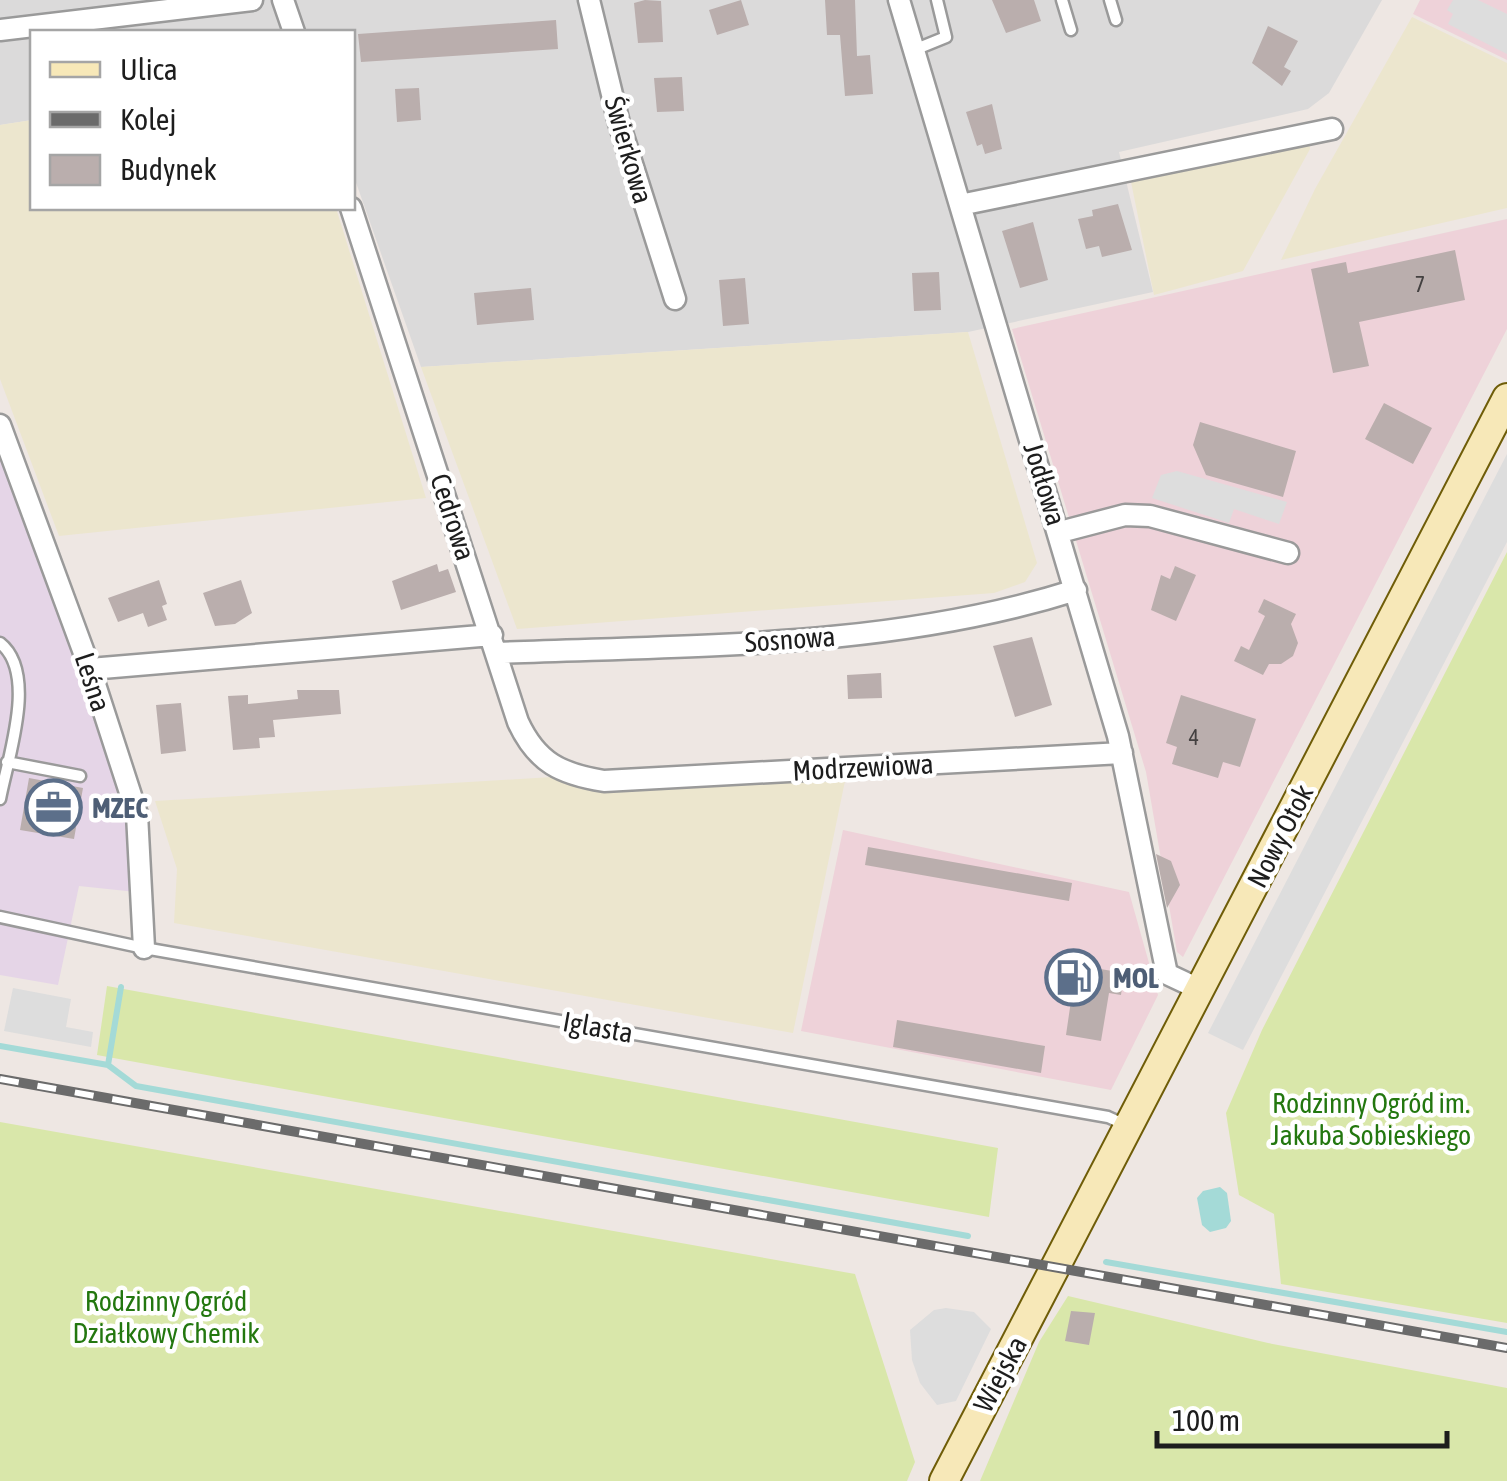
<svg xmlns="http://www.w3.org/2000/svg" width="1507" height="1481" viewBox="0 0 1507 1481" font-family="'Asap Condensed',sans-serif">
<rect width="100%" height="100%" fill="#eee7e3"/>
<path fill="#dbdada" d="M0,0H1382L1329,93L1308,109L1119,152L1153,292L968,332L421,367L353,174L352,32H32V120L0,125Z"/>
<path fill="#eed2d9" d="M1420,0H1507V60L1413,14Z
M1507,219V329L1183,957L1177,952L1146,772L1012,329Z
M843,830L1129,892L1158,995L1111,1090L801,1031Z"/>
<path fill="#e5d5e7" d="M0,456L129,807L136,892L79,886L58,985L0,975Z"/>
<path fill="#ece6ce" d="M1412,17L1507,63V208L1281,260L1315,189Z
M32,120V208H336L426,498L59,536L0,379V125Z
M1309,140L1310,149L1243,271L1154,295L1130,177Z
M968,332L1037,563L1025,582L994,593L517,629L421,367Z
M552,777L581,789L845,781L793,1033L174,923L177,869L155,801Z"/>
<path fill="#d9e7aa" d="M1507,552V1323L1281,1284L1274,1214L1239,1195L1226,1113L1262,1030Z
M107,986L998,1148L989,1217L97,1055Z
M0,1122L855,1274L915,1462L907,1481H0Z
M1068,1296L1268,1343L1507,1388V1481H980L1039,1342Z"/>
<path fill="#ddd" d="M1453,0H1478L1507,14V54L1448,24L1453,14L1447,10Z
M1507,454V542L1243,1050L1208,1033Z
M1177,471L1287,502L1279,524L1234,509L1229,523L1152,498L1161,475Z
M13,988L71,999L66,1027L93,1032L91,1047L4,1031Z
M946,1308L974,1312L991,1329L956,1401L937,1405L920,1383L912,1360L910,1330L934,1310Z"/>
<path fill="#a4dad7" d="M1220,1187L1227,1193L1231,1221L1226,1228L1210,1232L1202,1225L1197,1198L1203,1191Z"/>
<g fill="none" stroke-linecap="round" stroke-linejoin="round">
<path stroke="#a4dad7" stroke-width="6" d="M0,1046L108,1065L136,1086L968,1236
M108,1065L121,987
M1106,1262L1507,1332"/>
</g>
<path fill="#baaead" d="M645,0L661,1L663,42L638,43L634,3Z
M741,0L749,25L717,35L709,10Z
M825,0H855L857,56L870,55L873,94L845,96L840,35H827Z
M992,0H1034L1041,21L1006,33Z
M556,20L558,49L361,62L358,34Z
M1268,26L1298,41L1284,67L1291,71L1282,86L1252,63Z
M682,77L684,111L657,112L654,78Z
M419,88L421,120L397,122L395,89Z
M992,104L1002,149L985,154L982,144L977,146L966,112Z
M1118,204L1132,250L1102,257L1099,246L1086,249L1078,219L1093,216L1092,210Z
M1033,222L1048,280L1020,288L1002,231Z
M1455,250L1465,300L1359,322L1369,366L1333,373L1311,269L1346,262L1348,273Z
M939,272L941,310L914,311L912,273Z
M745,278L749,324L723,326L719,280Z
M531,288L534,320L477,325L474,293Z
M1384,403L1432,428L1413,464L1365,439Z
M1200,422L1296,451L1283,497L1206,475L1193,445Z
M437,564L439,572L448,569L456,592L401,610L392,581Z
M1175,566L1196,575L1176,621L1151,610L1161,575L1170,579Z
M159,580L167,604L162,606L167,620L148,627L143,613L118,622L108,598Z
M241,580L252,613L235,624L215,626L203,593Z
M1264,599L1296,614L1291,624L1298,643L1293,656L1281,664H1269L1263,675L1234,661L1241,646L1249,650L1265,616L1258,612Z
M1032,637L1052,705L1015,717L993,646Z
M881,673L882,698L848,699L847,675Z
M297,690H339L341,714L273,720L275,737L259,738L260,748L233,750L228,696L248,695V704L298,699Z
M1181,695L1256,719L1240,767L1223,762L1218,778L1172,764L1177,747L1166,743Z
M181,703L186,751L161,754L156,705Z
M29,778L83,788L74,839L20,830Z
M868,847L1072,883L1069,901L865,865Z
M1156,854L1171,861L1180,885L1167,908Z
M1065,963L1124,973L1121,995L1109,993L1101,1041L1066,1035L1073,987L1061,985Z
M897,1020L1045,1046L1041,1073L893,1047Z
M1071,1311L1095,1313L1089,1345L1065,1341Z"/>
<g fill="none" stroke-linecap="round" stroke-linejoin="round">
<defs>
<path id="service" d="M1062,0L1071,30
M1110,0L1116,20
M914,50L946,37L937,0
M0,643C38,673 8,757 0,799
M7,762L80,776
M0,917L144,948L1108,1117L1128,1126"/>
<path id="minor" d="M283,0L294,32
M589,0L619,123L675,299
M899,0L1118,736L1167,974L1201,990
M0,30L252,0
M960,205L1332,129
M351,208L518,722C537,763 561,774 604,781L1122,753
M0,425L90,669L137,814L144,948
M1060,532L1125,515L1150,516L1288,553
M498,653C691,645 890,649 1076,590
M90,669L492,635"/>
<path id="secondary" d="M944,1481L1507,398"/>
</defs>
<use href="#service" stroke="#9a9a9a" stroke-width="15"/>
<use href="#minor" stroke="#9a9a9a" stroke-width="25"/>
<use href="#secondary" stroke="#6f5d08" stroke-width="32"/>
<use href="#service" stroke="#fff" stroke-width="10"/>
<use href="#minor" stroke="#fff" stroke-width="20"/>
<use href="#secondary" stroke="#f7e8b8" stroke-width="28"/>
<defs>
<path id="rail" d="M0,1079L1507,1348"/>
</defs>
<use href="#rail" stroke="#6b6b6b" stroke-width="10"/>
<use href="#rail" stroke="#fff" stroke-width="6" stroke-dasharray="19" stroke-linecap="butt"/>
</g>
<defs>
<symbol id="office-ring" viewBox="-11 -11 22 22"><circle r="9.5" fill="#fff" stroke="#5c6f8a" stroke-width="1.5"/><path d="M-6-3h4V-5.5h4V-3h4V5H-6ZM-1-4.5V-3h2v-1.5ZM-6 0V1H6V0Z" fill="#5c6f8a"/></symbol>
<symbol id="fuel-ring" viewBox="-11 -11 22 22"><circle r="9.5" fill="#fff" stroke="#5c6f8a" stroke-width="1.5"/><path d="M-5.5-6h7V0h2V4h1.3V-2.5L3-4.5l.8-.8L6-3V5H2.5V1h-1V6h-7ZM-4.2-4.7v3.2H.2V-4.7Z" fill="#5c6f8a"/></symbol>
</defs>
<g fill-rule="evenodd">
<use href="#office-ring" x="22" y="776" width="63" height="63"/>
<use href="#fuel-ring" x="1042" y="946" width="63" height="63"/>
</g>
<g text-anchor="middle" stroke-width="9" stroke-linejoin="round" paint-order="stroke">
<g font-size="22" fill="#444141">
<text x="1420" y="292">7</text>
<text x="1194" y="745">4</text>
</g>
<g font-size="28" fill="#1d1d1d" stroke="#fff">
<text transform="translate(629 150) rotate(74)" y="10">Świerkowa</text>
<text transform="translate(1045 484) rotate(73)" y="10">Jodłowa</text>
<text transform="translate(453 517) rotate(72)" y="10">Cedrowa</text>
<text transform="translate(790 639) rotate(-4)" y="10">Sosnowa</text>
<text transform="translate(93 682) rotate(72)" y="10">Leśna</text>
<text transform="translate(863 767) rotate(-3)" y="10">Modrzewiowa</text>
<text transform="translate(1280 836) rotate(-63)" y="10">Nowy Otok</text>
<text transform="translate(598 1027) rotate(10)" y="10">Iglasta</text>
<text transform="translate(1000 1374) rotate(-62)" y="10">Wiejska</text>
</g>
<g font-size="28" font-weight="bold" fill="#4e5e75" stroke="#fff" text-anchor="start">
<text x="92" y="818">MZEC</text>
<text x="1113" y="988">MOL</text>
</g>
<g font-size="28" fill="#23770f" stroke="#fff">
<text x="1371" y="1113">Rodzinny Ogród im.<tspan x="1371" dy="32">Jakuba Sobieskiego</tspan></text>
<text x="166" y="1311">Rodzinny Ogród<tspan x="166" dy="32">Działkowy Chemik</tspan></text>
</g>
</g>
<rect x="30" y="30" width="325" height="180" fill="#ffffff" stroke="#a5a5a5" stroke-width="2.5"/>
<rect x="50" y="62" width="50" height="15" fill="#f7e8b8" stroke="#a5a5a5" stroke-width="2.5"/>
<text x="120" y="80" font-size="30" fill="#1d1d1d">Ulica</text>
<rect x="50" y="112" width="50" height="15" fill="#6b6b6b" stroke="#a5a5a5" stroke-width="2.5"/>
<text x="120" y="130" font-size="30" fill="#1d1d1d">Kolej</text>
<rect x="50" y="155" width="50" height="30" fill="#baaead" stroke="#a5a5a5" stroke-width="2.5"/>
<text x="120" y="180" font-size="30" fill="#1d1d1d">Budynek</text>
<path d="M1157 1431v15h290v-15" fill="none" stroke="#1d1d1d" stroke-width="5"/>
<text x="1172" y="1431" font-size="30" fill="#1d1d1d" stroke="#ffffff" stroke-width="8" paint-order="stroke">100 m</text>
</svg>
